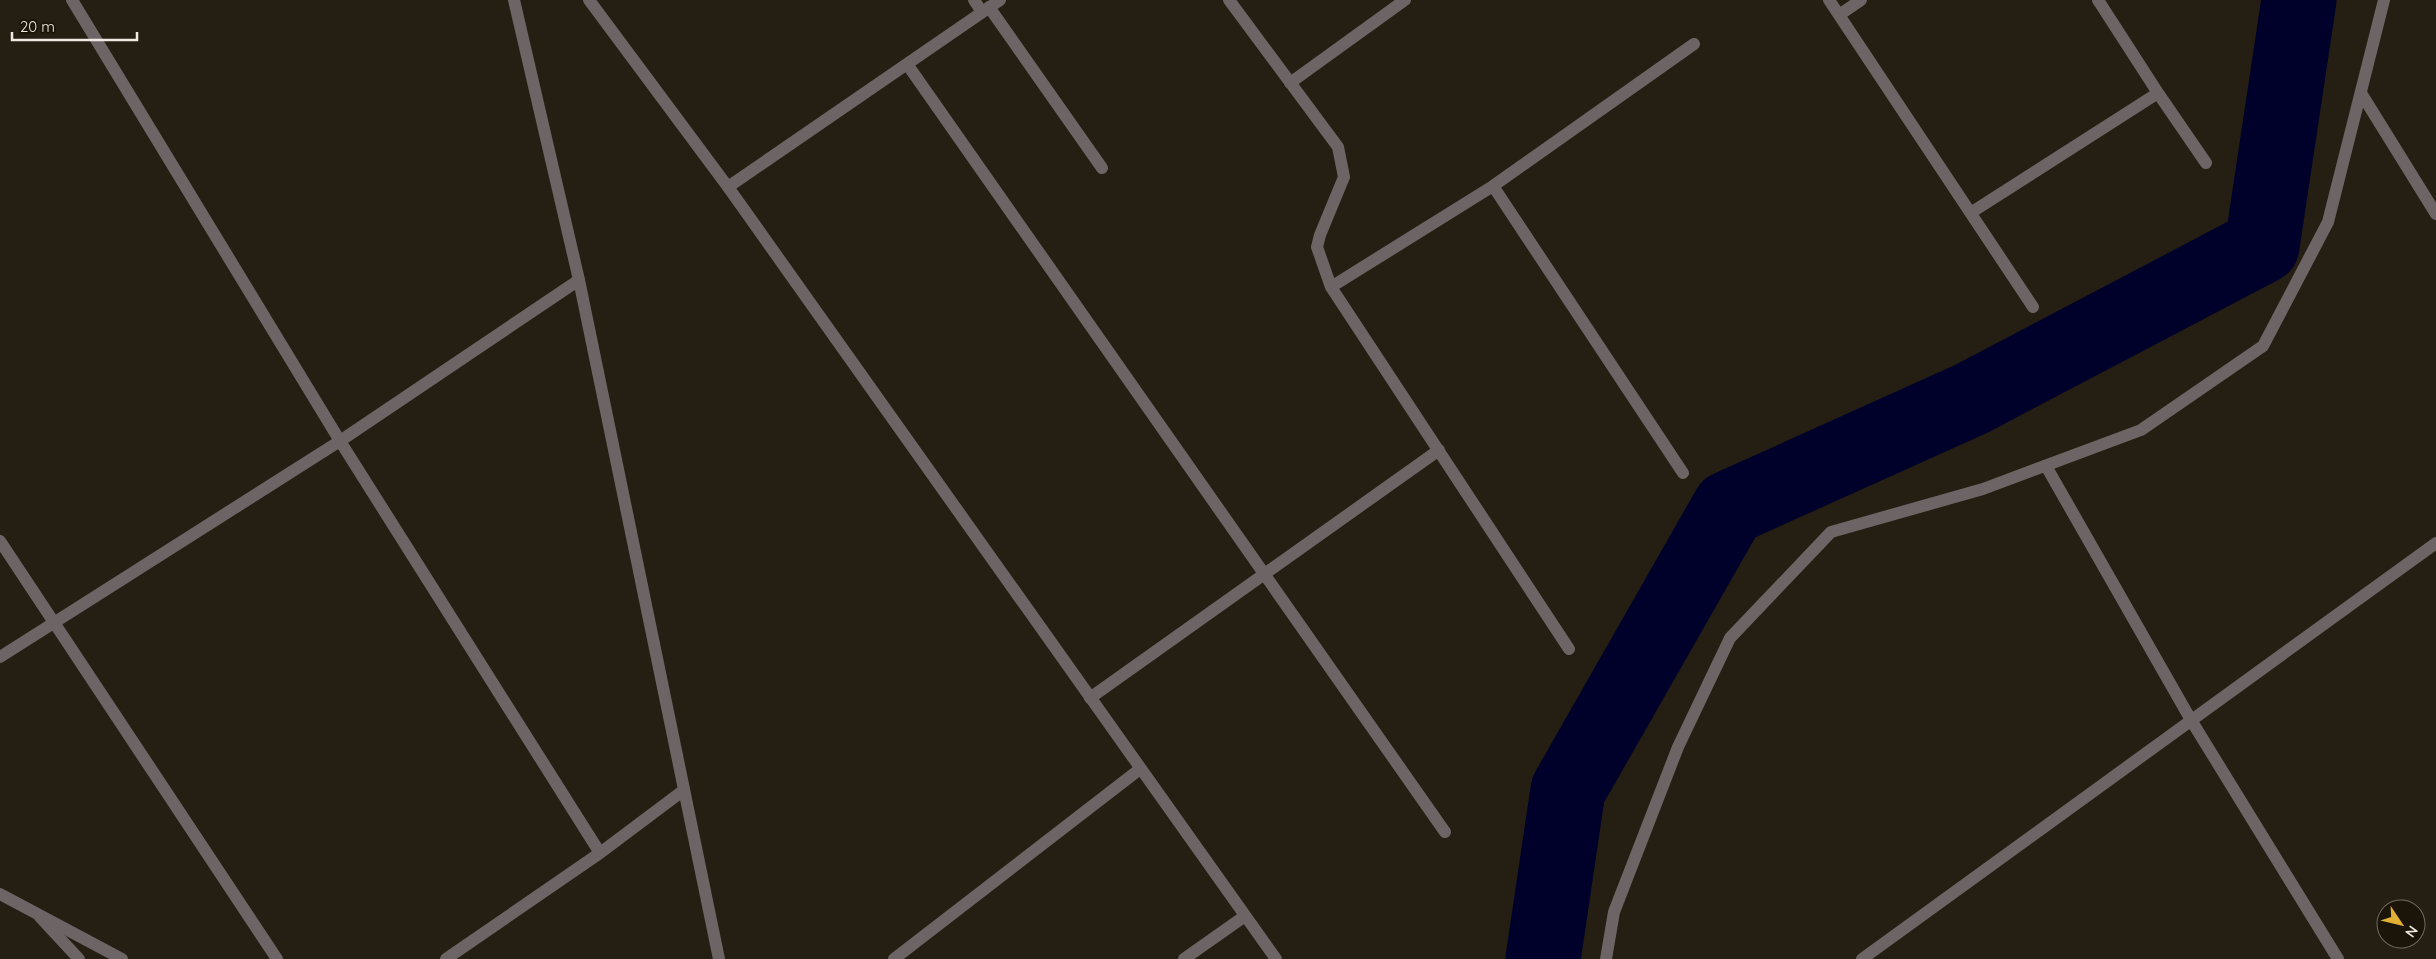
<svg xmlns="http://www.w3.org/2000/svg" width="2436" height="959" viewBox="0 0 2436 959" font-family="Quicksand,sans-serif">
<rect width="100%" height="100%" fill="#251e12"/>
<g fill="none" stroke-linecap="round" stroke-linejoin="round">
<path stroke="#00012b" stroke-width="75" d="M1543,959L1568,790L1729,508L1971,399L2262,246L2299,0"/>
<path stroke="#6c6465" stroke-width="12" d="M72,0L340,441L600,853
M974,0L982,12
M1229,0L1338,147L1344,177L1320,235L1317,247L1331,287L1569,649
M1829,0L2033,307
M989,7L1102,168
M1839,15L1861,0
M907,64L1445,832
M1290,83L1405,0
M2158,93L2206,163
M1493,186L1683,473
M728,187L1000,0
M1972,212L2158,93L2098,0
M1331,287L1493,186L1694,44
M0,541L277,959
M0,657L340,441L579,280
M1090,698L1439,450
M40,917L79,959
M446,959L600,853L684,790
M894,959L1140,769
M1184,959L1245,916"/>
<path stroke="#6c6465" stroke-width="12" d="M514,0L579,280L719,959
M589,0L728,187L1276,959
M2361,93L2436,214
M2046,466L2191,720L2338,959
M0,894L122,959
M1606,959L1614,912L1678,747L1730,638L1831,532L1983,489L2141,430L2263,346L2328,222L2384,0
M1862,959L2436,543"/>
</g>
<g transform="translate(2401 924) rotate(125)"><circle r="24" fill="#1b1509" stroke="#706a60"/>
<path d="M0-4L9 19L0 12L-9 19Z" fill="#e0af34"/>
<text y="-8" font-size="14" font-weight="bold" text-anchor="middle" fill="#efeae2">N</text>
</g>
<path d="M12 32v8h125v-8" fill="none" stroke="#efeae2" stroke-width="2.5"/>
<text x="20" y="32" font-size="15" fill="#efeae2" stroke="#1b1509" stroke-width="4" paint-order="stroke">20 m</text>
</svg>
